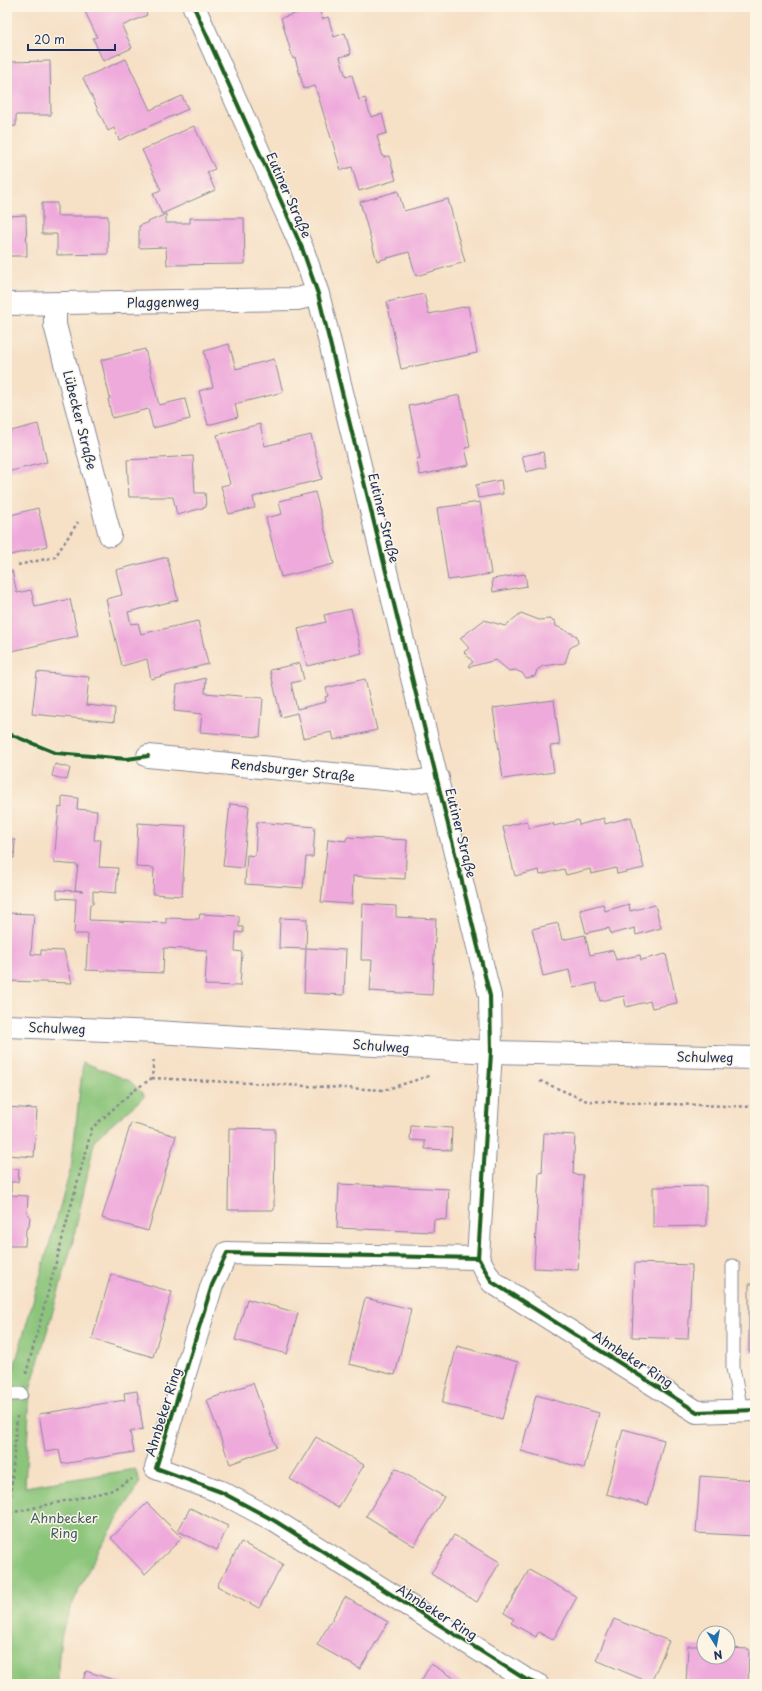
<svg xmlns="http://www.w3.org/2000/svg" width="762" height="1691" viewBox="0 0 762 1691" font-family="'Playpen Sans',sans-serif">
<rect width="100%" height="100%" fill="#fcf5e5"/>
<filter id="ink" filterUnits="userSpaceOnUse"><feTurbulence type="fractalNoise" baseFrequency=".025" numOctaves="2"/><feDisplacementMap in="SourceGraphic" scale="8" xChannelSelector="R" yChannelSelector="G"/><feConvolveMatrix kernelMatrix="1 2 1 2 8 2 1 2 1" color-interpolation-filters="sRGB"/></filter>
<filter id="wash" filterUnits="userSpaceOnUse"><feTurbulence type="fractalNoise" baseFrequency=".012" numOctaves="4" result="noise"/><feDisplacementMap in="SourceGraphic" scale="16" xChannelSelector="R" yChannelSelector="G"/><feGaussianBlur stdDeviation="0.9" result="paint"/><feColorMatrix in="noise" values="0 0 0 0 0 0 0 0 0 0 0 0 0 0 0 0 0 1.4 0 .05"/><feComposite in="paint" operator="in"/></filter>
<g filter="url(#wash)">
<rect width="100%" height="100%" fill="#f6e0c6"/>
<path fill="#8bc57a" stroke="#537a6c" d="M83,1062L130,1081L145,1096L95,1139L72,1245L30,1390L25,1487L135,1469L140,1482C113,1527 83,1573 65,1623C59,1641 58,1665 58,1684H7V1392L71,1168Z"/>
<g id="blocks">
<path fill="#efaadc" d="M83,7H144L147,15L122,26L132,48L103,61L93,38L97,37Z
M316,7H319L322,19L328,17L334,37L345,33L351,54L340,57L346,77L352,75L359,100L365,98L371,117L382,114L387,133L377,136L383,157L389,156L396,180L359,191L352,167L341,170L315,86L304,89L295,58L293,59L281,18Z
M126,59L150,110L182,96L188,109L119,140L114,128L108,131L83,78Z
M50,61L51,115H16V126L7,127V62Z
M194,126L215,169L207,172L215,190L162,214L153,193L161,190L142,150Z
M398,191L404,211L448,199L465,262L416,276L409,252L377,261L360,202Z
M42,203H57V216H108V254L57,255V234H42Z
M166,214V223H190V218H244L245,264L167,265L166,247L139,248V226Z
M26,215L27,256H7V216Z
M424,294L429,314L468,306L477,353L401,369L387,302Z
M229,344L236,369L274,359L283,392L235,404L238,417L208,425L199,391L213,387L204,351Z
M145,349L159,405L185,399L190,419L153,428L148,409L112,418L108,399L110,398L101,360Z
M460,395L470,447L465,448L469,465L420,475L416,459L420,458L409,406Z
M38,424L47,462L7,472V432Z
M260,424L265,446L311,435L322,479L253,497L255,508L229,514L221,486L230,484L217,435Z
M543,452L546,467L526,472L522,456Z
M193,456L195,493H205L206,507L177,515L173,497H129L127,460Z
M501,480L503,494L478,498L476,485Z
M315,492L334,564L281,577L266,518L282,514L279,501Z
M480,502L491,574L448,580L437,508Z
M38,508L47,546L7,556V516Z
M167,557L178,600L128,612L131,624L138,623L141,634L198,621L208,664L151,679L147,659L122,666L106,599L122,595L116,570Z
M12,571L17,593L31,590L35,607L70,599L78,636L8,652L7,572Z
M525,574L527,586L493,592L492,579Z
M351,609L362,653L307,666L298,629L326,622L324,615Z
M521,613L539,620L549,619L555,621L556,626L577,636L578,643L570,648L565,663L543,666L537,670L535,676L526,678L522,673L515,670L509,671L496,660L469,667L468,666L473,662L464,652L469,648L460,638L484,620L505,626Z
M300,663L304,680L291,683L297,709L326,702L325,697L328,696L326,688L365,679L377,730L334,740L332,732L303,738L297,713L281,717L270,670Z
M37,672L89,677L86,705L115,708L114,722L32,714Z
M206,678L205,693L263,698L260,737L200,732L202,714L174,711L177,685Z
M554,700L560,745L550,746L554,772L503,779L493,708Z
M55,764L70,768L67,780L52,776Z
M62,796L78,798L77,809L97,811L94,840H101L99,867L118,868L116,893L93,891V904H90L89,920L166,923V918L199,919L200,914L239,916V927H243V933L236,932L235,951L242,952L240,986L205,985L207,950L164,948L163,973L86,970L88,934H74L76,899L57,898V890L83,891L75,890L78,865L54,863L59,807L62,808Z
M230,804L249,806L243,868L223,866Z
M631,817L644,868L617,874L616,868L591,874L590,869L566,875L564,869L540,875L539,870L515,876L503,827L527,821L529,828L553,823L554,826L578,820L579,825L604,818L605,824Z
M257,822L315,827L313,857H306L303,888L245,884L247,855L255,856Z
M138,823L186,826L182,896L153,894L154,868L136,867Z
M347,837L407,840L405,879L353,876L352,904L321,902L328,839L346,841Z
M7,840H15L14,858L7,857Z
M363,904L396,906V917L436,919L432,995L370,991L372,960H361Z
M603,904L605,911L629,904L630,911L655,905L661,928L636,935L635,928L611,934L609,928L586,933L580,910Z
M7,913L34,914L31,954L41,955V950L64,951L72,983L7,981Z
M280,918L307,919L306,948L346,950L344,995L304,993L306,949L279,948Z
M558,923L562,940L585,935L590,955L613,950L616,960L640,955L641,960L666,954L677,1003L652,1008L650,1001L626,1007L624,996L600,1001L596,983L573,988L569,970L543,976L532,929Z
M7,1107L37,1109L34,1157L7,1155Z
M131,1123L176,1136L148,1231L102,1218Z
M411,1126L452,1128L451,1150L425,1149V1141L410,1140Z
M229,1128L275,1129L274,1210H228Z
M544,1133L575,1135L573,1174L583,1175L578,1270L534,1268L539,1172L542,1173Z
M7,1168L19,1169L18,1182H11V1195L28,1196L27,1213L30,1216L29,1227L26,1229L25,1246H7Z
M339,1184L449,1189L447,1220L434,1219L433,1232L337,1228Z
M706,1186V1226L653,1227V1187Z
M635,1263L692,1265L688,1339L632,1337Z
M111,1274L172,1292L153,1357L92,1339Z
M749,1284H755V1352H749Z
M365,1298L411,1309L395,1375L349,1364Z
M247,1299L298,1313L287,1354L235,1340Z
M457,1346L518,1362L502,1419L442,1403Z
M253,1383L276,1447L230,1464L207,1400Z
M137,1391L143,1429L130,1432L134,1452L62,1464L59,1450L45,1452L39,1414L125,1400L124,1393Z
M536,1395L599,1413L584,1468L521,1451Z
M623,1429L664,1440L648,1505L606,1494Z
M316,1437L364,1465L338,1508L290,1479Z
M396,1468L444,1497L414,1546L366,1516Z
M700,1476L755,1480V1536L696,1533Z
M147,1503L182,1538L145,1574L111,1538Z
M190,1508L228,1526L217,1550L178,1531Z
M454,1535L500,1562L477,1602L431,1574Z
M241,1542L283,1564L259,1608L217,1586Z
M529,1570L577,1597L553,1640L538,1632L536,1637L511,1623L514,1619L504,1613Z
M345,1597L388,1622L360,1669L317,1645Z
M614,1619L669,1641L651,1683L596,1660Z
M688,1646H704V1657H728V1648L749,1649L748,1684H686Z
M431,1664L464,1684H419Z
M86,1671L126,1684H82Z"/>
</g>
</g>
<g filter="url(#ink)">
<use href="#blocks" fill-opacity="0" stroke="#888892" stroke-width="1"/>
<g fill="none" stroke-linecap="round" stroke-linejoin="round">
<defs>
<path id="lane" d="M733,1266V1368L741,1411
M7,1394H21"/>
<path id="street" d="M194,7L302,248L318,294L490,996L491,1052L478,1258L492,1282L697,1412L755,1410
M7,304L297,299L318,294
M55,304V325L110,535
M148,756L415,782L438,778
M7,1026L156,1032L491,1052L755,1058
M478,1258L227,1253L212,1285L156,1468L221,1492L275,1521L525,1679L537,1684"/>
</defs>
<use href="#lane" stroke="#888892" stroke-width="15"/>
<use href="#street" stroke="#888892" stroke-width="24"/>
<path stroke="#888892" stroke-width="2.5" stroke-dasharray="3 3" stroke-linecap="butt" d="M18,565L55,557L78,522
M152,1078L384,1090L429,1076
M540,1081L587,1101L755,1107
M26,1374L92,1128L132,1092L152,1078L154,1058
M10,1513L110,1491L132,1479
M7,1544L17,1416"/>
<use href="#lane" stroke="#fff" stroke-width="13"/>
<use href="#street" stroke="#fff" stroke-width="22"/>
<defs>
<path id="cycleway" d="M194,7L302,248L318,294L490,996L491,1052L478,1258L492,1282L697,1412L755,1410
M7,733L56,753L127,759L148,756
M478,1258L227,1253L212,1285L156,1468L221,1492L275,1521L525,1679L537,1684"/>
</defs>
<use href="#cycleway" stroke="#fcf5e5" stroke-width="6"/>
<use href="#cycleway" stroke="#1b5e20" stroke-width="4"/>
</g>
</g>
<g text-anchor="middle" stroke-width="3" stroke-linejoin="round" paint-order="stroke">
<g font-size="13" fill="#1b2f5e" stroke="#fcf5e5">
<text transform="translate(289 195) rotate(66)" y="5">Eutiner Straße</text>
<text transform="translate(163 302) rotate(-1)" y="5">Plaggenweg</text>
<text transform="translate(80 420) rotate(76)" y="5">Lübecker Straße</text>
<text transform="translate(384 518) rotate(76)" y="5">Eutiner Straße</text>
<text transform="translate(293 770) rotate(6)" y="5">Rendsburger Straße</text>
<text transform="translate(461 833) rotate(76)" y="5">Eutiner Straße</text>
<text transform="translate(57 1028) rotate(2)" y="5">Schulweg</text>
<text transform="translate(381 1046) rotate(4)" y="5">Schulweg</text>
<text transform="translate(705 1057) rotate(1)" y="5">Schulweg</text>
<text transform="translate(633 1359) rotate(33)" y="5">Ahnbeker Ring</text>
<text transform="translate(163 1412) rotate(-73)" y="5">Ahnbeker Ring</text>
<text transform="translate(437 1612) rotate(32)" y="5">Ahnbeker Ring</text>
</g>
<g font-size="13" fill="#3d5c66" stroke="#fcf5e5">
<text x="64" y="1523">Ahnbecker<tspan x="64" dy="15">Ring</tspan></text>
</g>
</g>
<rect width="762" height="1691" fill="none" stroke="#fcf5e5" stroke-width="24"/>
<g transform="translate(716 1645) rotate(169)"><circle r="19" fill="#fcf5e5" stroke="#a2a6af"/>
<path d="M0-3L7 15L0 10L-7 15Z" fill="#1f6fb2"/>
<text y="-6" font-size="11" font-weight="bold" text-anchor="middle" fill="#1b2f5e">N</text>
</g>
<path d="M28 44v6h87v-6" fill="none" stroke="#1b2f5e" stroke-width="2"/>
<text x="34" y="44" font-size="12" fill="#1b2f5e" stroke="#fcf5e5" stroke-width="3" paint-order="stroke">20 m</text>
</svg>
